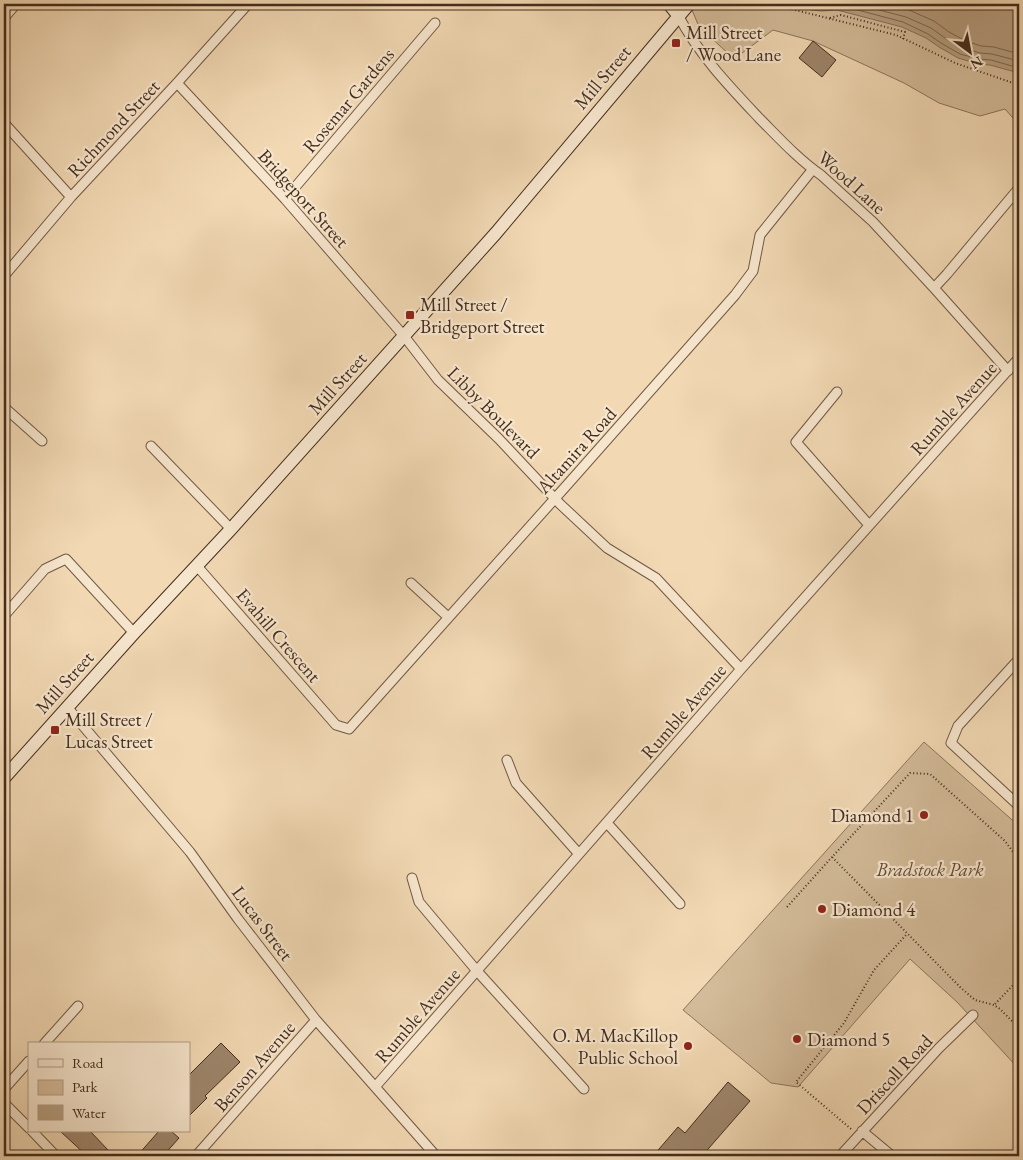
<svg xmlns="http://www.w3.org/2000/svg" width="1023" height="1160" viewBox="0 0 1023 1160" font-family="'EB Garamond',serif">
<rect width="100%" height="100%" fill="#f2d9b4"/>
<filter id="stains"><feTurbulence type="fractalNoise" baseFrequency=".004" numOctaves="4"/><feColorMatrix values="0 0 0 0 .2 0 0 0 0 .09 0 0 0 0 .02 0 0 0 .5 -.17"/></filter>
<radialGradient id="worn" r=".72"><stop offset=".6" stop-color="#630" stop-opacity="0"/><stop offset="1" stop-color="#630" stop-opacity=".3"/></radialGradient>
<path fill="#d4bc9a" stroke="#8c745c" d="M697,4H1019V125L1005,109L980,116L939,103L904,83L813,41L773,30L734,59L705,32L704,29H700L692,10Z
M924,742L1019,826V1069L957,1002L910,959L798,1087L771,1083L683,1010Z"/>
<path fill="#b79f81" stroke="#897159" d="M800,4H1019V73L990,65L978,64L958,58L939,47L926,38L902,27L837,10L822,11L811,10Z"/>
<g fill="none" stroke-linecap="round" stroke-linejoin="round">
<path stroke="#7e664f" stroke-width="1" d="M811,4L822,6L839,5L903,22L928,34L941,43L960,54L979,59L991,60L1019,68
M857,4L906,17L931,28L945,38L963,48L980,53L992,54L1019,61
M887,4L909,10L934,21L949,32L966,41L981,46L994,47L1019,54"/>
</g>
<path fill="#9e866c" stroke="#442d1d" d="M813,41L836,60L822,77L799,58Z
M221,1043L240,1062L205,1096L207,1098L189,1116V1075Z
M728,1082L750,1101L702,1156H653L678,1127L685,1133Z
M60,1131H90L108,1150L107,1152L112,1156H87Z
M159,1131H171L179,1138L163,1156H137Z"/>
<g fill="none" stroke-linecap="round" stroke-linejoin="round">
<defs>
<path id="street" d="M678,15C699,55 729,86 759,118C779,138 798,159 821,175L873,222L934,288L1008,371
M4,18L16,4
M177,83L285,199L404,336L438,380L499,439L560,504L607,548L656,578L741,669
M4,123L71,197
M285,199L435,23
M4,276L71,197L177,83L248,4
M934,288L947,274L1019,188
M837,392L796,442L869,525
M4,407L42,441
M151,446L231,529
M197,566L336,725L349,729L567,485L735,295L753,271L760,235L813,169
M411,583L448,617
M4,616L45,569L66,559L134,633
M1019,659L958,726L951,743L1019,806
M67,707L190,852L238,919L316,1020L436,1156
M507,760L516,783L579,854
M607,823L680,904
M412,878L419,902L477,971L584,1089
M44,1044L78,1006
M375,1087L741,669L1019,358
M4,1089L29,1061
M4,1103L29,1128
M32,1131L56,1156
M862,1131L892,1156
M196,1156L316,1020
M840,1156L939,1048L973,1015"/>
<path id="secondary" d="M669,4L678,15
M4,778L134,633L231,529L496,233L689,4"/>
</defs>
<use href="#street" stroke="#705843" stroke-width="11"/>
<use href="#secondary" stroke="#442d1d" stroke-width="14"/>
<path stroke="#442d1d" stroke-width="2" stroke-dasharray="1 2.5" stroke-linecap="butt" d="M775,4L791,9L896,35L955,63L1019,85
M830,18L841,15L905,32L903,39
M1019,860L1005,841L930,774L910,773L832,857L961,988L975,1000L994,1005L1000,1009L1019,1028
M787,907L832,857
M995,1004L1019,979
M851,1129L796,1082L844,1023L874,970L907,934"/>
<use href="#street" stroke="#f7e6ce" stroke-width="9"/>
<use href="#secondary" stroke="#f7e6ce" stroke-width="12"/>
</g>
<g fill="#8f2418" stroke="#f7e6ce" stroke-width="2">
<rect x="671" y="38" width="10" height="10" rx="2.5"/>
<rect x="405" y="310" width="10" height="10" rx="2.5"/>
<rect x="50" y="725" width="10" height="10" rx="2.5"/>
<circle cx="924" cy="815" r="5"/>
<circle cx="822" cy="909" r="5"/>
<circle cx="797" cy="1039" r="5"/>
<circle cx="688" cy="1046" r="5"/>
</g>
<g text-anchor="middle" stroke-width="4.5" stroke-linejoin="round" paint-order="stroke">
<g font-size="19" fill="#442d1d" stroke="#f7e6ce" text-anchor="start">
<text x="686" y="39">Mill Street<tspan x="686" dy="22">/ Wood Lane</tspan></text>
<text x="420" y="311">Mill Street /<tspan x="420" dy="22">Bridgeport Street</tspan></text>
<text x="65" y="726">Mill Street /<tspan x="65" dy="22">Lucas Street</tspan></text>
<text x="914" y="822" text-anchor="end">Diamond 1</text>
<text x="832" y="916">Diamond 4</text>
<text x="678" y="1042" text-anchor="end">O. M. MacKillop<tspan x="678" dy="22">Public School</tspan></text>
<text x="807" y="1046">Diamond 5</text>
</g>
<g font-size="19" fill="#442d1d" stroke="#f7e6ce">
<text transform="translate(602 77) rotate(-50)" y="7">Mill Street</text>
<text transform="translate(348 100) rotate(-50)" y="7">Rosemar Gardens</text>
<text transform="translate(113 128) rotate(-47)" y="7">Richmond Street</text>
<text transform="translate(852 182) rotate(42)" y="7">Wood Lane</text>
<text transform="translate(304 198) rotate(48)" y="7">Bridgeport Street</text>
<text transform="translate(337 383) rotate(-48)" y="7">Mill Street</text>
<text transform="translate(953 408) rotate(-48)" y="7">Rumble Avenue</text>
<text transform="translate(494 412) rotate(45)" y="7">Libby Boulevard</text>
<text transform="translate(576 450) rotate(-48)" y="7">Altamira Road</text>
<text transform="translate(279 635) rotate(49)" y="7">Evahill Crescent</text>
<text transform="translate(64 682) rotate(-48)" y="7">Mill Street</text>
<text transform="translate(683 711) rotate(-49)" y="7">Rumble Avenue</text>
<text transform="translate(263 923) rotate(53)" y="7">Lucas Street</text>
<text transform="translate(417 1015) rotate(-49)" y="7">Rumble Avenue</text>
<text transform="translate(254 1066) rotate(-49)" y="7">Benson Avenue</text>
<text transform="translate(894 1074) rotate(-47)" y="7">Driscoll Road</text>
</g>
<g font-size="19" font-style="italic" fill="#614a36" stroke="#f7e6ce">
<text x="930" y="876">Bradstock Park</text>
</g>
</g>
<rect width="1023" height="1160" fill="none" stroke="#f2d9b4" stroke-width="20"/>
<rect x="5" y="5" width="1013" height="1150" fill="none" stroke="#442d1d" stroke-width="2.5"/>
<rect x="10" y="10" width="1003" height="1140" fill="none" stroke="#442d1d"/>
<rect x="28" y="1042" width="162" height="90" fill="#f7e6ce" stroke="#af9c87"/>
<rect x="38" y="1059" width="25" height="8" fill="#f7e6ce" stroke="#af9c87"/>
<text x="72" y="1068" font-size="15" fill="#442d1d">Road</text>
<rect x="38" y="1080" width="25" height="15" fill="#d4bc9a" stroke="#af9c87"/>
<text x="72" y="1092" font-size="15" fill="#442d1d">Park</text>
<rect x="38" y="1105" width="25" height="15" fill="#b79f81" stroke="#af9c87"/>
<text x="72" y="1118" font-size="15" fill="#442d1d">Water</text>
<g transform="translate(970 52) rotate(148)" stroke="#f7e6ce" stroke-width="4" paint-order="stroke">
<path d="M0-4L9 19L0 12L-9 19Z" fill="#442d1d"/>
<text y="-8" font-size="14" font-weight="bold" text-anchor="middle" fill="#442d1d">N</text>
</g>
<rect width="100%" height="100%" filter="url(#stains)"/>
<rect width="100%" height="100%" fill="url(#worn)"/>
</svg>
